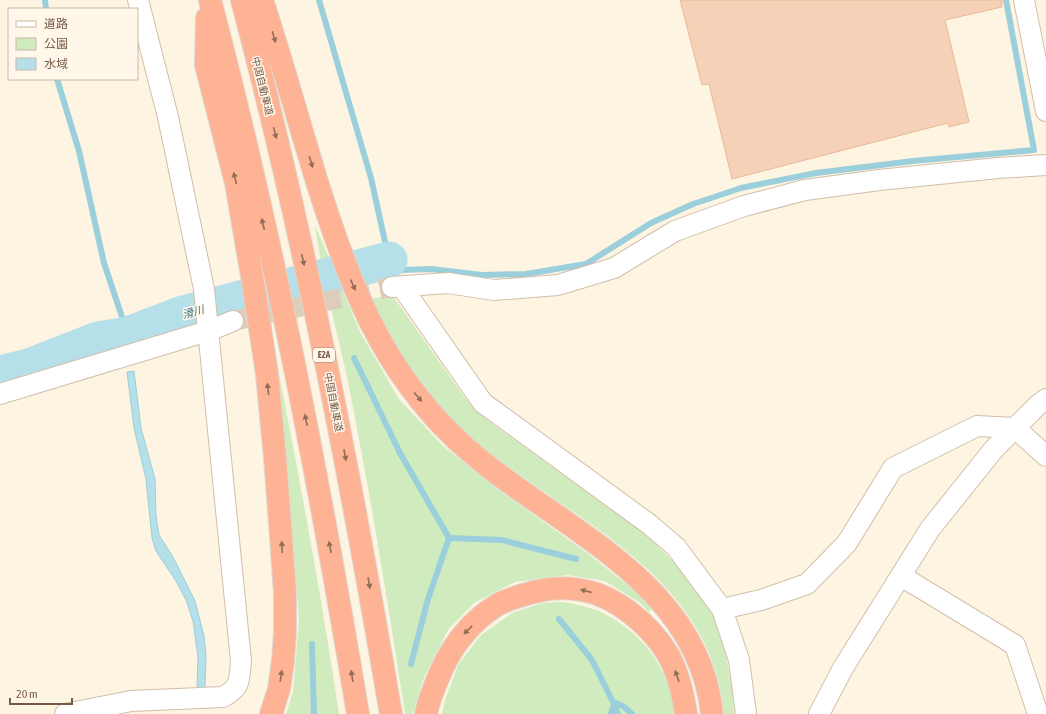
<svg xmlns="http://www.w3.org/2000/svg" width="1046" height="714" viewBox="0 0 1046 714" font-family="'Asap Condensed','Noto Sans JP',sans-serif">
<rect width="100%" height="100%" fill="#fef4e2"/>
<path fill="#d0ecbf" d="M315,225L361,334L399,399L443,446L503,493L586,552L636,592L652,608L649,612L640,603L605,581L568,575L515,582L474,603L448,630L423,680L413,714H405C388,603 370,492 348,382C337,330 322,278 315,225Z
M386,296L395,299L465,398L488,421L644,533L675,563L694,587L713,615L726,655L732,687L734,714H724C711,568 562,518 467,434C452,421 439,405 426,389C420,381 413,374 408,365C395,344 384,321 371,299Z
M272,338C297,463 320,588 339,714H286L293,692L299,620L289,494Z
M542,603C550,603 561,601 569,603C579,605 592,608 601,612C642,632 670,668 674,714H442L445,700L458,665L481,635L512,613Z"/>
<path fill="#b5dfe9" stroke="#9acfdb" d="M134,371L141,428L155,479L156,516L159,535L173,557L195,601L204,636L206,656L205,688H197L198,657L193,621L186,600L176,581L156,551L152,538L146,479L134,428L127,372Z"/>
<g fill="none" stroke-linecap="round" stroke-linejoin="round">
<path stroke="#9acfdb" stroke-width="6" d="M45,0L46,9
M319,0L371,178L389,260L400,270L431,269L482,275L526,274L586,264L651,223L693,204L741,188L816,173L913,161L1034,150L1006,0
M57,79L79,151L104,263L128,335
M354,358L400,453L449,538L428,599L411,664
M449,538L502,540L576,559
M559,619L592,660L614,704L618,714
M312,644L314,714
M616,703L623,706L632,714
M611,714L614,704"/>
<path stroke="#b5dfe9" stroke-width="37" d="M0,374L29,367L98,340L128,335L180,315L389,260"/>
</g>
<path fill="#f5d2b7" stroke="#e9b997" d="M680,0H1002V7L945,20L969,122L949,127L948,123L732,179L709,84L702,85Z"/>
<g fill="none" stroke-linecap="round" stroke-linejoin="round">
<path stroke="#dccebb" stroke-width="20" stroke-dasharray="20 10" stroke-linecap="butt" d="M233,321L392,287"/>
<defs>
<path id="street" d="M1024,0L1046,111
M392,287L448,283L494,290L558,285L614,268L675,231L744,206L805,190L879,180L998,168L1046,165
M402,287L483,403L649,524L676,547L722,609L739,660L746,714
M0,394L208,331L233,321
M901,576L1015,645L1038,714
M722,609L761,600L807,584L847,543L893,468L977,426L1015,428L1046,456
M65,714L131,701L223,697C241,687 239,681 241,661L204,289L168,117L138,0
M819,714L843,668L930,529L994,449L1038,405L1046,399"/>
<path id="highway" d="M210,0C272,235 318,474 358,714
M242,0C304,235 350,474 391,714
M262,0C282,61 299,123 318,185C349,283 381,368 457,440C546,524 698,575 712,714
M207,18L206,65L236,183L252,276L267,374L275,458L281,537L285,593V632L283,661L279,689L271,714
M426,714C429,698 436,683 442,669C454,643 473,620 497,605C508,599 522,595 534,592C550,588 566,587 582,590C616,596 650,625 667,653C678,671 683,694 686,714"/>
</defs>
<use href="#street" stroke="#d2beaa" stroke-width="22"/>
<use href="#highway" stroke="#ded7d3" stroke-width="24"/>
<use href="#street" stroke="#fff" stroke-width="20"/>
<use href="#highway" stroke="#fdb394" stroke-width="22"/>
</g>
<defs><path id="oneway-solid" d="M-6-.8H1V-3.2L6.5 0L1 3.2V.8H-6Z"/></defs>
<g fill="#926c56">
<use href="#oneway-solid" transform="translate(274 37) rotate(74)"/>
<use href="#oneway-solid" transform="translate(275 133) rotate(76)"/>
<use href="#oneway-solid" transform="translate(311 162) rotate(73)"/>
<use href="#oneway-solid" transform="translate(235 178) rotate(-104)"/>
<use href="#oneway-solid" transform="translate(263 224) rotate(-103)"/>
<use href="#oneway-solid" transform="translate(303 260) rotate(78)"/>
<use href="#oneway-solid" transform="translate(353 285) rotate(66)"/>
<use href="#oneway-solid" transform="translate(268 389) rotate(-96)"/>
<use href="#oneway-solid" transform="translate(418 397) rotate(50)"/>
<use href="#oneway-solid" transform="translate(306 420) rotate(-101)"/>
<use href="#oneway-solid" transform="translate(345 455) rotate(79)"/>
<use href="#oneway-solid" transform="translate(282 547) rotate(-93)"/>
<use href="#oneway-solid" transform="translate(330 547) rotate(-101)"/>
<use href="#oneway-solid" transform="translate(369 583) rotate(80)"/>
<use href="#oneway-solid" transform="translate(586 591) rotate(-166)"/>
<use href="#oneway-solid" transform="translate(468 630) rotate(135)"/>
<use href="#oneway-solid" transform="translate(281 676) rotate(-82)"/>
<use href="#oneway-solid" transform="translate(352 676) rotate(-99)"/>
<use href="#oneway-solid" transform="translate(677 676) rotate(-109)"/>
</g>
<g text-anchor="middle" stroke-width="3" stroke-linejoin="round" paint-order="stroke">
<rect fill="#fff7ea" stroke="#a08977" stroke-width="1" x="313" y="348" width="22" height="14" rx="3"/>
<g font-size="9" font-weight="bold" fill="#775a46">
<text x="324" y="358">E2A</text>
</g>
<g font-size="10" fill="#775a46" stroke="#fff7ea">
<text transform="translate(263 86) rotate(76)" y="4">中国自動車道</text>
<text transform="translate(334 402) rotate(79)" y="4">中国自動車道</text>
</g>
<g font-size="11" font-style="italic" fill="#3b7785" stroke="#fff7ea">
<text transform="translate(193 312) rotate(-15)" y="4">滑川</text>
</g>
</g>
<rect x="8" y="8" width="130" height="72" fill="#fff7ea" stroke="#c9b8a8"/>
<rect x="16" y="21" width="20" height="6" fill="#ffffff" stroke="#c9b8a8"/>
<text x="44" y="28" font-size="12" fill="#775a46">道路</text>
<rect x="16" y="38" width="20" height="12" fill="#d0ecbf" stroke="#c9b8a8"/>
<text x="44" y="48" font-size="12" fill="#775a46">公園</text>
<rect x="16" y="58" width="20" height="12" fill="#b5dfe9" stroke="#c9b8a8"/>
<text x="44" y="68" font-size="12" fill="#775a46">水域</text>
<path d="M10 698v6h62v-6" fill="none" stroke="#775a46" stroke-width="2"/>
<text x="16" y="698" font-size="12" fill="#775a46" stroke="#fff7ea" stroke-width="3" paint-order="stroke">20 m</text>
</svg>
